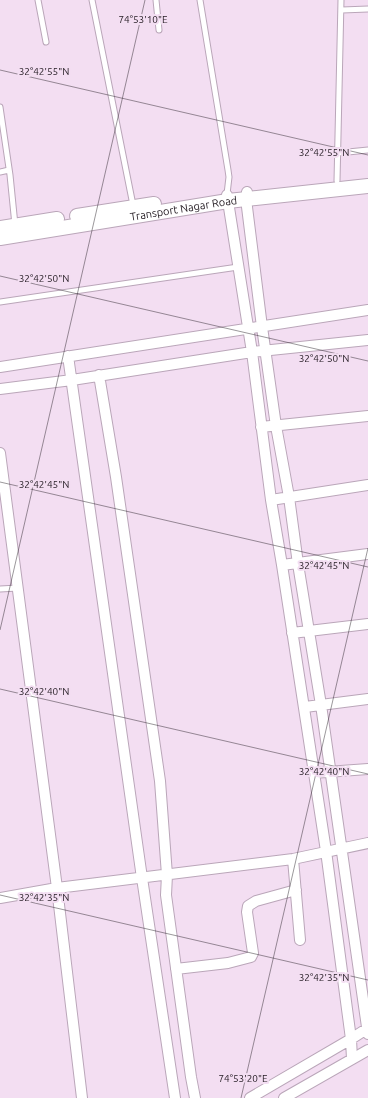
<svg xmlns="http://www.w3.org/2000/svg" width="368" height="1098" viewBox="0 0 368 1098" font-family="Ubuntu,sans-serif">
<rect width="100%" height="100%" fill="#f3def2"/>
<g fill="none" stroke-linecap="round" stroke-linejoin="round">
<defs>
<path id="lane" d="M38,0L46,42
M92,0L133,205
M156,0L159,30
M200,0L228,170L229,177L227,194
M342,10L368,9
M0,107L10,175L15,225
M338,153L368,150
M0,172L9,170
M337,181L341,0
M0,302L238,267
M0,589L18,588"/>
<path id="street" d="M247,192L246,199L262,327L276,426L289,497L298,564L321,705L368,1034
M227,195L252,352L271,500L282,565L326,851L351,1039L352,1059
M68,356L142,878L175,1098
M0,367L368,310
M99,375L116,477L160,781L167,875L166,895L191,1077L195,1098
M0,389L72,380L252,352L368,340
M261,427L368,416
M0,453L57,888L82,1098
M271,500L368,485
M282,565L368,554
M292,633L368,624
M305,707L368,699
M313,773L368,769
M293,859L300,940
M0,898L57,888L293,859L368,843
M176,969L228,963L251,957L253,953L247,912L248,906L256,901L296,890
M250,1098L351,1039L368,1028
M284,1098L368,1050"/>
<g id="secondary">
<path d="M77,216L154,204"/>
<path d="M0,228L57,219"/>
<path id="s1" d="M0,238L228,201L368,186"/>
</g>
</defs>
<use href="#lane" stroke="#baa6b9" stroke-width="7"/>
<use href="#street" stroke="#baa6b9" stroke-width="12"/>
<use href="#secondary" stroke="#baa6b9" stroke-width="16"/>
<use href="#lane" stroke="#fff" stroke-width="5"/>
<use href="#street" stroke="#fff" stroke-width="10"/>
<use href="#secondary" stroke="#fff" stroke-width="14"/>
</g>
<path fill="none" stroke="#221a21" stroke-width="1" stroke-opacity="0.45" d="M0,70L368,155M0,276L368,361M0,482L368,567M0,630L145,0M0,689L368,774M0,895L368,980M241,1098L368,548"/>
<g text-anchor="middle" stroke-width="4" stroke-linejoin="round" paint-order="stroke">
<g font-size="11" fill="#221a21" stroke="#f3def2">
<text dy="4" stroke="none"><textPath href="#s1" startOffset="186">Transport Nagar Road</textPath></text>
</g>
</g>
<g font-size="10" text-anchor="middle" fill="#221a21" stroke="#f3def2" stroke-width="4" stroke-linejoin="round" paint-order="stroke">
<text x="143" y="23">74°53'10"E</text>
<text x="44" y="75">32°42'55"N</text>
<text x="324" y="156">32°42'55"N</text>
<text x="44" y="282">32°42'50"N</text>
<text x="324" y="362">32°42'50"N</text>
<text x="44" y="488">32°42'45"N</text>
<text x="324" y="569">32°42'45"N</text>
<text x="44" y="695">32°42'40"N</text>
<text x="324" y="775">32°42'40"N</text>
<text x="44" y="901">32°42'35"N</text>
<text x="324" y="981">32°42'35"N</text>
<text x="243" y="1082">74°53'20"E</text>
</g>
</svg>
